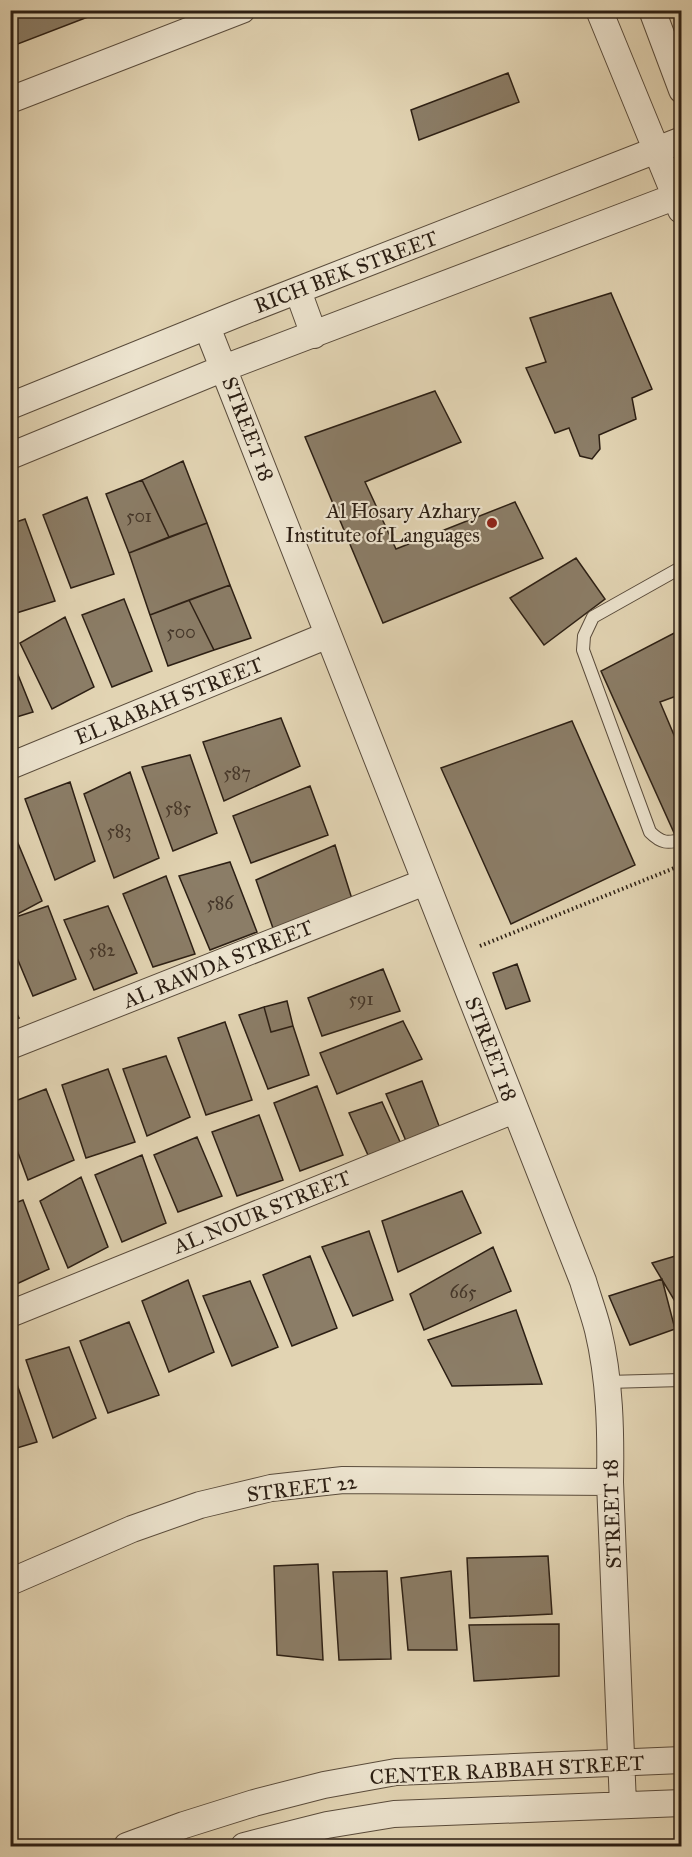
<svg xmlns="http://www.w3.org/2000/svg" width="692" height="1857" viewBox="0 0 692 1857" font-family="'IM FELL Great Primer',serif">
<rect width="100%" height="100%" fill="#e2d4b3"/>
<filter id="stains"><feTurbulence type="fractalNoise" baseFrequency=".00333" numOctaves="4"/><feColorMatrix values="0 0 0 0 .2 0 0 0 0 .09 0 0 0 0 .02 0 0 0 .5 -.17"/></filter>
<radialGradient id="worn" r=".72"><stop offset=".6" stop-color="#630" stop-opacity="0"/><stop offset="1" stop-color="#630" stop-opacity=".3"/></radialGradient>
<path fill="#8b7d67" stroke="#2c1f14" stroke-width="1.5" d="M10,10H106L10,47Z
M508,73L519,102L419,140L411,110Z
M611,293L652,389L632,398L636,419L599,435L600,449L592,459L580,456L569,428L555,433L526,368L546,362L530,318Z
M435,391L461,442L365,482L396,549L515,502L543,558L383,623L305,437Z
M183,461L207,523L169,537L142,480Z
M142,480L169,537L129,553L106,494Z
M87,497L114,574L71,588L43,515Z
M25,519L55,601L13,614L10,609V524Z
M207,523L230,585L150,615L129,553Z
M576,558L605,599L544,645L510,598Z
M230,585L251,638L214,650L189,600Z
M124,599L152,671L112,687L82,615Z
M189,600L214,650L168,666L150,615Z
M65,617L94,687L52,709L20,643Z
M682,629V694L660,702L682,754V832L675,835L601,671Z
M10,655L33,712L10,719Z
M281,718L300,766L224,801L203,742Z
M572,721L635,865L511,924L441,768Z
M190,755L217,833L173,851L142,767Z
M130,772L159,858L114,878L84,794Z
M70,782L95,861L55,880L25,799Z
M310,786L328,835L251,863L233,816Z
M10,824L42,901L10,918Z
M335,845L352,899L274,931L256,880Z
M230,862L257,932L210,950L179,876Z
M166,876L195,954L153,967L123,894Z
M48,906L76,979L33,996L10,941V919Z
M108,906L137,973L94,990L64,920Z
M517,964L530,1001L506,1009L493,973Z
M383,969L400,1011L322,1036L308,998Z
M10,999L19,1018L10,1021Z
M287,1001L293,1026L271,1032L264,1007Z
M264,1007L271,1032L293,1026L309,1075L268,1089L239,1015Z
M403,1021L422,1059L337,1094L320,1053Z
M225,1022L252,1100L206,1115L178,1038Z
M166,1056L190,1117L147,1136L123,1069Z
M108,1069L135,1142L86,1158L62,1085Z
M422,1081L439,1126L406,1141L386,1094Z
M317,1086L343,1155L300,1171L274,1103Z
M46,1089L74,1160L28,1180L10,1131V1103Z
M382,1102L401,1144L368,1155L349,1113Z
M259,1115L283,1180L237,1196L212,1132Z
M197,1137L222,1196L178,1212L154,1155Z
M142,1155L166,1223L122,1242L95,1175Z
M81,1177L108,1247L68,1268L40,1201Z
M462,1191L481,1233L398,1272L382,1221Z
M23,1200L49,1269L10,1287V1205Z
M369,1231L393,1300L353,1316L322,1247Z
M493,1247L511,1291L424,1330L410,1294Z
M682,1254V1313L652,1263Z
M310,1256L337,1328L292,1346L263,1275Z
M662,1279L675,1329L630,1345L609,1296Z
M188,1280L214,1352L169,1372L142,1301Z
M250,1281L278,1347L232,1366L203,1296Z
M516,1310L542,1384L452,1386L428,1340Z
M129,1322L159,1395L108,1413L80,1341Z
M69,1347L96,1418L53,1438L26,1360Z
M11,1367L37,1442L10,1450V1367Z
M548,1556L552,1614L470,1618L467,1558Z
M318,1564L323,1660L277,1655L274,1566Z
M387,1571L391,1659L339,1660L333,1572Z
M451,1571L457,1650H408L401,1578Z
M559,1624V1676L474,1681L469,1625Z"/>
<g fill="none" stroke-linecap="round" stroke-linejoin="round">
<defs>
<path id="lane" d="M682,567L593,617L584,636L583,650L650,832C661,843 668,844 682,839
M607,1382L682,1380"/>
<path id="street" d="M599,10L681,210
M652,10L682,90
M10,100L242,10
M298,291L314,335
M207,327L583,1281C588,1298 594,1314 598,1330C610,1380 611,1432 610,1482L623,1805
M10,406L237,314L682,140
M10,456L224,368L682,194
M10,766L328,635
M10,1046L425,882
M10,1314L514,1110
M10,1582L132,1529L200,1505L271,1488L343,1480L610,1482
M127,1846L184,1825L254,1803L324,1785L396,1772L682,1760
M244,1846L327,1825L394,1814L682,1803"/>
</defs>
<use href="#lane" stroke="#5a4c3c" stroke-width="14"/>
<use href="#street" stroke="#5a4c3c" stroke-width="28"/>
<path stroke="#2c1f14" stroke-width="4" stroke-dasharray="1.5 3" stroke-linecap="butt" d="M480,946L682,865"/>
<use href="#lane" stroke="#ece3ce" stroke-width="12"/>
<use href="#street" stroke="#ece3ce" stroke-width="26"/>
</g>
<circle fill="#8f2418" stroke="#ece3ce" stroke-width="2" cx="492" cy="523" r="6"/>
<g text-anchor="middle" stroke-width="4.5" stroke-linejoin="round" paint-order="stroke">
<g font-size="18" fill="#443629">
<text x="139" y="522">501</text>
<text x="181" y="638">500</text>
<text x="237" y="779">587</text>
<text x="178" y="814">585</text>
<text x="119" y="837">583</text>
<text x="220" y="909">586</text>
<text x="102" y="956">582</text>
<text x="361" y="1005">591</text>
<text x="463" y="1298">665</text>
</g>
<g font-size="21" fill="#2c1f14" stroke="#ece3ce">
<text transform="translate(346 272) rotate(-21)" y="7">RICH BEK STREET</text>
<text transform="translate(248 429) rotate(69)" y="7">STREET 18</text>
<text transform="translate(169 701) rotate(-22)" y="7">EL RABAH STREET</text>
<text transform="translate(218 964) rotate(-22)" y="7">AL RAWDA STREET</text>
<text transform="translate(491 1049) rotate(69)" y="7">STREET 18</text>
<text transform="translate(262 1212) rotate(-22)" y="7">AL NOUR STREET</text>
<text transform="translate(302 1488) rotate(-7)" y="7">STREET 22</text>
<text transform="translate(612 1514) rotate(-92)" y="7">STREET 18</text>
<text transform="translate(507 1770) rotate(-3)" y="7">CENTER RABBAH STREET</text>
</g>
<g font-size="21" fill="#2c1f14" stroke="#ece3ce" text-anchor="end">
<text x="480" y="518">Al Hosary Azhary<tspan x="480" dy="24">Institute of Languages</tspan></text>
</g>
</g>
<rect width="692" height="1857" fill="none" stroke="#e2d4b3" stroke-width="36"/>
<rect x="12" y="12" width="668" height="1833" fill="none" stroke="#2c1f14" stroke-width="3"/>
<rect x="18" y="18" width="656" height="1821" fill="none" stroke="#2c1f14" stroke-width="1.5"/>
<rect width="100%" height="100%" filter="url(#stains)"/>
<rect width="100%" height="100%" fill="url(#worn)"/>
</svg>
